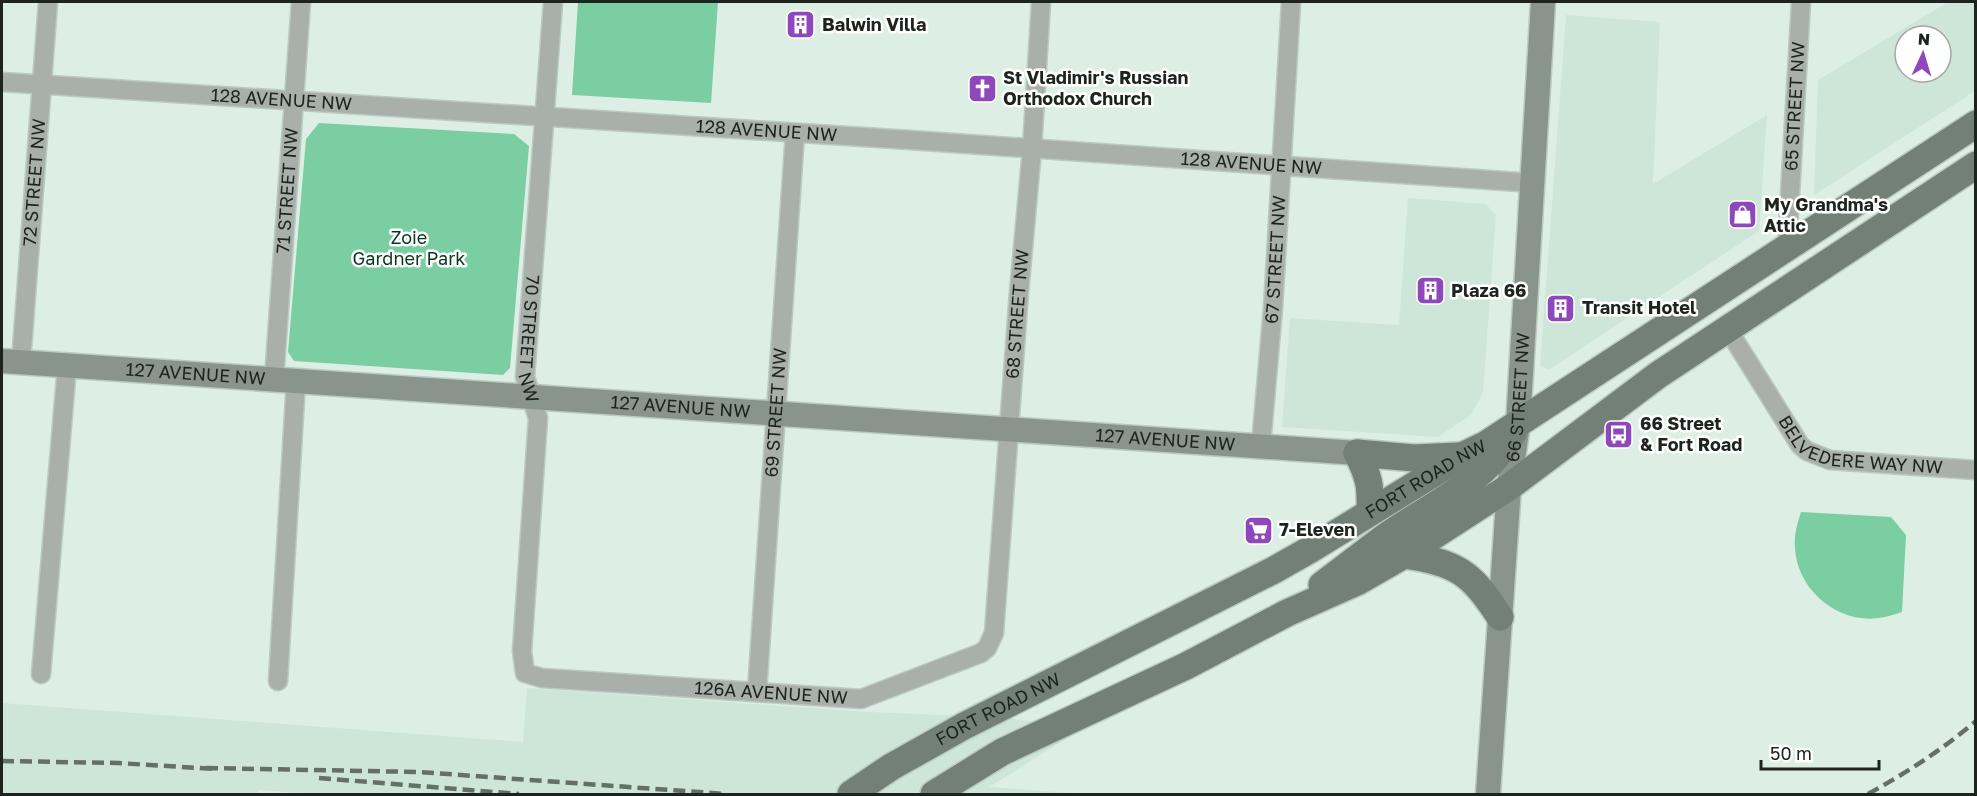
<svg xmlns="http://www.w3.org/2000/svg" width="1977" height="796" viewBox="0 0 1977 796" font-family="'Golos Text',sans-serif">
<rect width="100%" height="100%" fill="#ddefe4"/>
<path fill="#cde6d7" fill-rule="evenodd" d="M1948,2H1975V91L1814,195L1818,80ZM1905,36H1941V72H1905Z
M1566,15L1660,22L1653,184L1767,115L1759,231L1549,370L1540,366Z
M1408,198L1486,204L1496,215L1483,393L1471,415L1438,437L1282,427L1290,318L1399,325Z
M527,688L869,712L995,717L1085,727L989,787L1085,794H314L259,790L258,794H2V703L523,742Z"/>
<path fill="#7bcea2" d="M578,2H718L711,103L572,95Z
M319,123L514,134L529,146L510,368L503,375L294,361L288,352L306,139Z
M1801,512L1891,517L1906,535L1902,612C1895,614 1887,617 1879,618C1838,624 1797,590 1795,548C1794,535 1797,524 1801,512Z"/>
<g fill="none" stroke-linecap="round" stroke-linejoin="round">
<defs>
<g id="street">
<path id="s1" d="M553,2L525,377L538,418L522,651L525,673L542,678L861,699L981,653L987,648L994,633L1019,292L1032,149L1041,2"/>
<path id="s2" d="M2,82L910,140L1532,183"/>
<path id="s3" d="M1787,247L1801,2"/>
<path id="s4" d="M1727,328L1800,445L1807,451L1830,460L1976,470"/>
<path id="s5" d="M21,362L48,2"/>
<path id="s6" d="M274,379L301,2"/>
<path id="s7" d="M1261,445L1273,308L1291,2"/>
<path d="M41,674L67,366"/>
<path d="M278,681L296,381"/>
<path id="s8" d="M757,692L795,133"/>
</g>
<g id="secondary">
<path id="s9" d="M2,361L1357,453"/>
<path id="s10" d="M1488,794L1509,487L1518,424L1543,2"/>
</g>
<g id="primary">
<path d="M1357,453L1414,458L1458,456"/>
<path d="M1357,453C1369,476 1371,486 1370,512"/>
<path d="M1404,555C1457,563 1471,572 1500,617"/>
<path d="M1322,585C1343,569 1364,553 1385,537C1429,506 1487,482 1513,433"/>
<path id="s11" d="M851,794L891,767L964,726L1274,570L1311,549L1462,456L1485,445L1976,124"/>
<path d="M934,794L1002,752L1186,666L1287,613L1357,582L1404,555L1509,487L1658,375L1976,165"/>
</g>
</defs>
<use href="#street" stroke="#bacac1" stroke-width="21"/>
<use href="#secondary" stroke="#bacac1" stroke-width="27"/>
<use href="#primary" stroke="#bacac1" stroke-width="30"/>
<use href="#street" stroke="#a9b0ac" stroke-width="18"/>
<use href="#secondary" stroke="#89948d" stroke-width="24"/>
<use href="#primary" stroke="#728078" stroke-width="27"/>
<path stroke="#656f68" stroke-width="4.5" stroke-dasharray="12 6" stroke-linecap="butt" d="M2,761L118,763L214,769
M206,768L419,772L726,794
M319,778L519,794
M1868,794C1906,773 1942,750 1976,721"/>
</g>
<defs>
<symbol id="building-square" viewBox="-11 -11 22 22"><rect x="-9" y="-9" width="18" height="18" rx="4" fill="#8e48bb" stroke="#fff"/><path d="M-4-6H4V6H1V3H-1V6H-4ZM-2.5-4.3h1.7v1.8h-1.7ZM.8-4.3h1.7v1.8H.8ZM-2.5-1h1.7V.8h-1.7ZM.8-1h1.7V.8H.8Z" fill="#fff"/></symbol>
<symbol id="church-square" viewBox="-11 -11 22 22"><rect x="-9" y="-9" width="18" height="18" rx="4" fill="#8e48bb" stroke="#fff"/><path d="M-1.2-6h2.4v3.5h3.3v2.4h-3.3V6h-2.4V-.1h-3.3v-2.4h3.3Z" fill="#fff"/></symbol>
<symbol id="shop-square" viewBox="-11 -11 22 22"><rect x="-9" y="-9" width="18" height="18" rx="4" fill="#8e48bb" stroke="#fff"/><path d="M-5-2.5h2.3a2.7 3.5 0 0 1 5.4 0H5L5.5 6h-11ZM-1.5-2.5h3a1.5 2.3 0 0 0-3 0Z" fill="#fff"/></symbol>
<symbol id="bus-square" viewBox="-11 -11 22 22"><rect x="-9" y="-9" width="18" height="18" rx="4" fill="#8e48bb" stroke="#fff"/><path d="M-5-6H5V4H4V6H2V4H-2V6H-4V4H-5ZM-3.5-4V0h7V-4ZM-3.5 1.2v1.5H-2V1.2ZM2 1.2v1.5H3.5V1.2Z" fill="#fff"/></symbol>
<symbol id="supermarket-square" viewBox="-11 -11 22 22"><rect x="-9" y="-9" width="18" height="18" rx="4" fill="#8e48bb" stroke="#fff"/><path d="M-6-5.5h2.5l.6 2H6L4.5 2H-2.5L-4.4-4H-6ZM-1.5 3.2a1.3 1.3 0 1 0 .1 0ZM3 3.2a1.3 1.3 0 1 0 .1 0Z" fill="#fff"/></symbol>
</defs>
<g fill-rule="evenodd">
<use href="#building-square" x="784" y="8" width="33" height="33"/>
<use href="#church-square" x="966" y="72" width="33" height="33"/>
<use href="#shop-square" x="1726" y="198" width="33" height="33"/>
<use href="#building-square" x="1414" y="274" width="33" height="33"/>
<use href="#building-square" x="1544" y="292" width="33" height="33"/>
<use href="#bus-square" x="1602" y="418" width="33" height="33"/>
<use href="#supermarket-square" x="1242" y="514" width="33" height="33"/>
</g>
<g text-anchor="middle" stroke-width="5" stroke-linejoin="round" paint-order="stroke">
<g font-size="18" font-weight="bold" fill="#1d231f" stroke="#fff" text-anchor="start">
<text x="822" y="31">Balwin Villa</text>
<text x="1003" y="84">St Vladimir's Russian<tspan x="1003" dy="21">Orthodox Church</tspan></text>
<text x="1764" y="211">My Grandma's<tspan x="1764" dy="21">Attic</tspan></text>
<text x="1451" y="297">Plaza 66</text>
<text x="1582" y="314">Transit Hotel</text>
<text x="1640" y="430">66 Street<tspan x="1640" dy="21">&amp; Fort Road</tspan></text>
<text x="1279" y="536">7-Eleven</text>
</g>
<g font-size="18" fill="#1d231f" stroke="#fff">
<text dy="6" stroke="none"><textPath href="#s2" startOffset="280">128 AVENUE NW</textPath></text>
<text dy="6" stroke="none"><textPath href="#s3" startOffset="141">65 STREET NW</textPath></text>
<text dy="6" stroke="none"><textPath href="#s2" startOffset="766">128 AVENUE NW</textPath></text>
<text dy="6" stroke="none"><textPath href="#s2" startOffset="1252">128 AVENUE NW</textPath></text>
<text dy="6" stroke="none"><textPath href="#s5" startOffset="180">72 STREET NW</textPath></text>
<text dy="6" stroke="none"><textPath href="#s6" startOffset="189">71 STREET NW</textPath></text>
<text dy="6" stroke="none"><textPath href="#s7" startOffset="186">67 STREET NW</textPath></text>
<text dy="6" stroke="none"><textPath href="#s1" startOffset="1485">68 STREET NW</textPath></text>
<text dy="6" stroke="none"><textPath href="#s1" startOffset="338">70 STREET NW</textPath></text>
<text dy="6" stroke="none"><textPath href="#s9" startOffset="194">127 AVENUE NW</textPath></text>
<text dy="6" stroke="none"><textPath href="#s10" startOffset="398">66 STREET NW</textPath></text>
<text dy="6" stroke="none"><textPath href="#s9" startOffset="680">127 AVENUE NW</textPath></text>
<text dy="6" stroke="none"><textPath href="#s8" startOffset="280">69 STREET NW</textPath></text>
<text dy="6" stroke="none"><textPath href="#s9" startOffset="1166">127 AVENUE NW</textPath></text>
<text dy="6" stroke="none"><textPath href="#s4" startOffset="195">BELVEDERE WAY NW</textPath></text>
<text dy="6" stroke="none"><textPath href="#s11" startOffset="656">FORT ROAD NW</textPath></text>
<text dy="6" stroke="none"><textPath href="#s1" startOffset="922">126A AVENUE NW</textPath></text>
<text dy="6" stroke="none"><textPath href="#s11" startOffset="170">FORT ROAD NW</textPath></text>
</g>
<g font-size="18" fill="#063722" stroke="#fff">
<text x="409" y="244">Zoie<tspan x="409" dy="21">Gardner Park</tspan></text>
</g>
</g>
<rect width="1977" height="796" fill="none" stroke="#1d231f" stroke-width="6"/>
<g transform="translate(1923 54) rotate(4)"><circle r="28" fill="#ffffff" stroke="#a5a7a5" stroke-width="1.5"/>
<path d="M0-4.5L10 22L0 15L-10 22Z" fill="#8e48bb"/>
<text y="-9" font-size="16" font-weight="bold" text-anchor="middle" fill="#1d231f">N</text>
</g>
<path d="M1761 760v9h118v-9" fill="none" stroke="#1d231f" stroke-width="3"/>
<text x="1770" y="760" font-size="18" fill="#1d231f" stroke="#ffffff" stroke-width="4.5" paint-order="stroke">50 m</text>
</svg>
